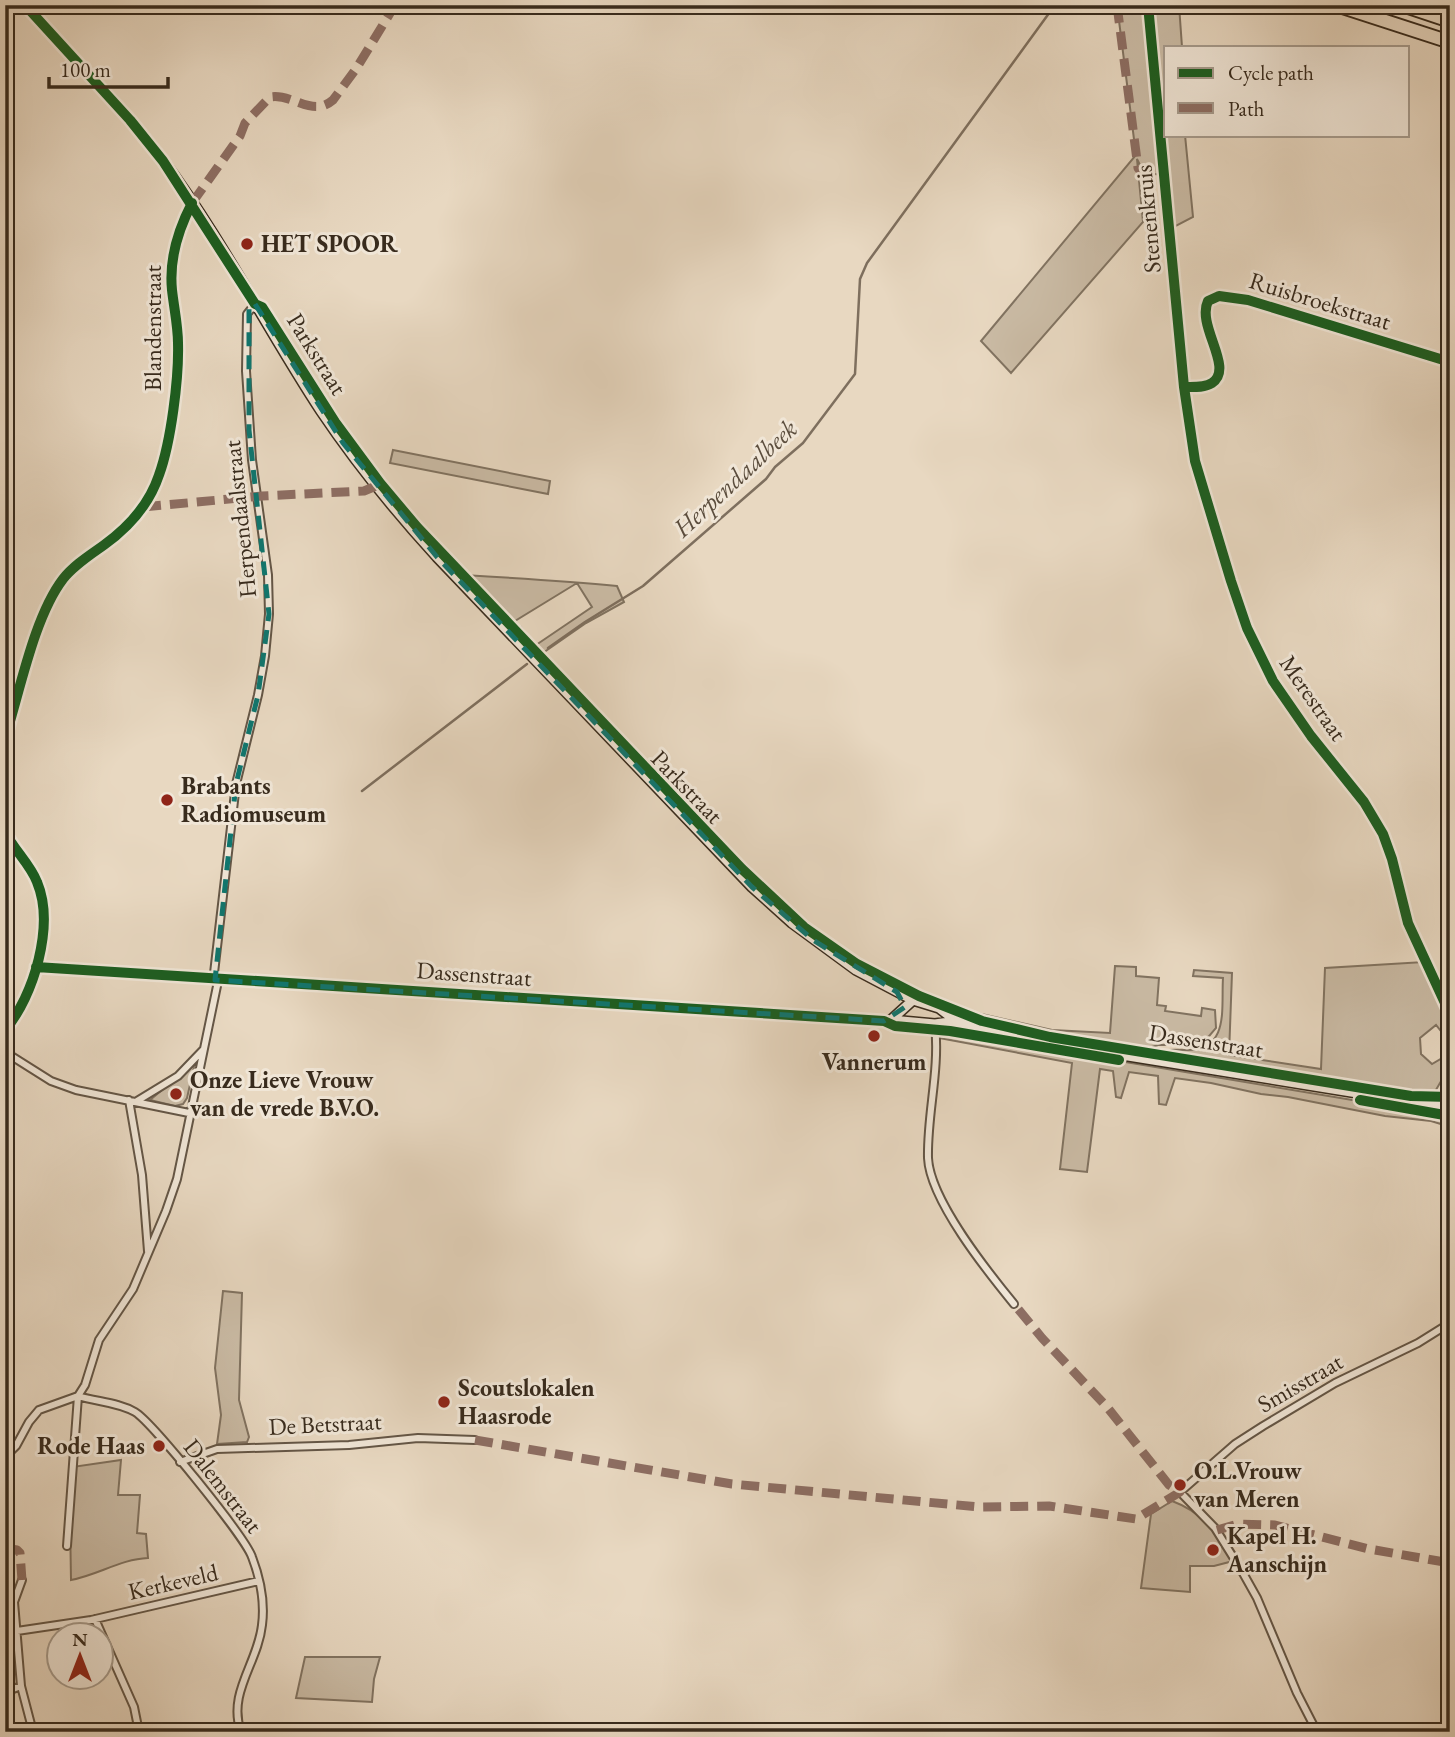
<svg xmlns="http://www.w3.org/2000/svg" width="1455" height="1737" viewBox="0 0 1455 1737" font-family="'EB Garamond',serif">
<rect width="100%" height="100%" fill="#e8d8c1"/>
<filter id="stains"><feTurbulence type="fractalNoise" baseFrequency=".00286" numOctaves="4"/><feColorMatrix values="0 0 0 0 .2 0 0 0 0 .09 0 0 0 0 .02 0 0 0 .5 -.17"/></filter>
<radialGradient id="worn" r=".72"><stop offset=".6" stop-color="#630" stop-opacity="0"/><stop offset="1" stop-color="#630" stop-opacity=".3"/></radialGradient>
<path fill="#cabba5" stroke="#817361" stroke-width="2" d="M1117,5H1179L1182,47H1166V135H1185L1193,217L1170,229L1165,175L1144,173L1137,159L1143,222L1011,373L981,341L1136,155Z
M393,450L550,481L548,494L390,463Z
M464,575C515,578 566,581 617,586L624,602L586,623L540,655L517,630L521,627L536,645L592,607L577,583L510,624Z
M1424,962L1450,1021V1049L1444,1035L1436,1025L1420,1038L1421,1054L1432,1064L1444,1057L1449,1061L1447,1071L1433,1095L1368,1088L1159,1054C1166,1048 1176,1050 1186,1050C1230,1051 1221,1008 1223,978L1193,976L1194,970L1232,973L1229,1055L1321,1069L1325,968Z
M1115,966L1136,967V976L1159,978L1157,1005L1166,1006L1165,1011L1201,1016L1202,1008L1215,1010L1216,1028L1205,1041L1192,1045H1158L1143,1050L1051,1035L976,1017L977,1013L1052,1030L1110,1033Z
M940,1031L1442,1115L1450,1118V1127L1431,1121L1385,1116L1288,1097L1261,1094L1211,1083L1175,1078L1166,1105L1159,1104L1158,1076L1129,1072L1121,1098L1116,1097L1113,1071L1100,1069L1087,1172L1060,1169L1072,1063L939,1038Z
M191,1066L194,1067L187,1098L183,1104L175,1106L150,1100Z
M223,1291L242,1293L239,1400L249,1437L247,1442L217,1444L221,1415L215,1368Z
M121,1460L118,1495H140L137,1533L146,1534L148,1558C121,1559 98,1575 71,1580L70,1518L72,1467Z
M1172,1501C1205,1513 1216,1533 1233,1561L1214,1566H1190V1592L1141,1588L1151,1514Z
M305,1657H380L374,1679L372,1702L296,1698Z"/>
<g fill="none" stroke-linecap="round" stroke-linejoin="round">
<path stroke="#7e6f5e" stroke-width="2.5" d="M548,648L585,622L643,586L766,479L775,467L803,443L855,374L860,279L867,263L1055,5
M362,791L527,664"/>
<defs>
<path id="street" d="M1148,5L1184,387L1195,461L1231,581L1247,628L1273,681L1311,736L1364,802L1383,834L1392,859L1408,923L1450,1014
M1184,387C1193,387 1204,388 1212,383C1235,368 1196,326 1208,301L1219,296L1248,300L1450,362
M36,967L891,1020
M935,1024C940,1071 927,1113 928,1158C930,1200 987,1271 1014,1304
M5,1052L51,1081L76,1090L189,1113
M129,1100L142,1175L148,1251
M137,1101L178,1076L203,1050
M78,1396C97,1402 118,1402 135,1412C152,1422 245,1537 252,1557C260,1578 265,1602 262,1625C258,1663 227,1693 241,1732
M5,1457L16,1446L29,1422L39,1410L78,1396L85,1385L99,1340L133,1289L166,1211L177,1179L217,986L214,973L236,784L258,695L265,656L269,614L268,575L252,460L246,371L247,314L255,304
M180,1462L217,1449L349,1445L418,1438L475,1440
M67,1546L78,1396
M22,1580L14,1602L21,1686L33,1732
M95,1619L134,1707L139,1732
M17,1631L91,1620L259,1581
M5,1692L21,1686
M1317,1732L1297,1693L1257,1598L1243,1573L1215,1528L1180,1492L1235,1444L1263,1426L1335,1383L1418,1343L1450,1323"/>
<path id="secondary" d="M25,5C71,57 122,105 163,160C222,239 267,329 321,411C356,463 395,511 437,557L752,887L792,923L856,970L913,1000L939,1008L956,1021L992,1030L1066,1046L1407,1101L1450,1111
M5,738C20,691 34,617 63,579C74,565 90,555 104,545C129,527 149,505 159,475C171,442 179,378 178,343C178,326 174,308 172,290C169,260 178,230 192,203
M5,832C14,850 30,864 37,882C55,925 34,996 5,1030
M891,1020L935,1024L956,1021
M891,1020L913,1000
M1420,1101L1450,1103"/>
<path id="highway" d="M1336,5L1450,42
M1402,5L1450,21"/>
</defs>
<use href="#street" stroke="#645646" stroke-width="10"/>
<use href="#secondary" stroke="#382b1d" stroke-width="12"/>
<use href="#highway" stroke="#382b1d" stroke-width="16"/>
<use href="#street" stroke="#f0e6d7" stroke-width="6"/>
<use href="#secondary" stroke="#f0e6d7" stroke-width="9"/>
<use href="#highway" stroke="#e8d8c1" stroke-width="12"/>
<path stroke="#8d6e63" stroke-width="9" stroke-dasharray="18 9" stroke-linecap="butt" d="M1117,5L1138,168L1144,175H1165
M192,203L240,136L245,123L270,97C293,93 312,118 333,100L356,69L395,5
M143,507L262,496L364,491L376,486
M475,1440L732,1484L979,1507L1049,1506L1136,1519L1180,1492L1169,1485L1107,1407L1042,1338L1014,1304
M5,1513V1526
M1217,1530L1238,1524L1275,1525L1369,1549L1450,1563
M5,1548L17,1550L20,1553L22,1580"/>
<defs>
<path id="cycleway" d="M25,5L130,120L163,161L255,304L262,307L335,422L380,483L417,527L742,869L804,927L857,964L919,996L982,1021L1050,1037L1411,1096L1450,1097
M1148,5L1184,387L1195,461L1231,581L1247,628L1273,681L1311,736L1364,802L1383,834L1392,859L1408,923L1450,1014
M1184,387C1193,387 1204,388 1212,383C1235,368 1196,326 1208,301L1219,296L1248,300L1450,362
M5,738C20,691 34,617 63,579C74,565 90,555 104,545C129,527 149,505 159,475C171,442 179,378 178,343C178,326 174,308 172,290C169,260 178,230 192,203
M5,832C14,850 30,864 37,882C55,925 34,996 5,1030
M36,967L884,1021L895,1026L950,1031L1119,1060
M1360,1100L1450,1116"/>
</defs>
<use href="#cycleway" stroke="#f0e6d7" stroke-width="15"/>
<use href="#cycleway" stroke="#1b5e20" stroke-width="10"/>
</g>
<path fill="none" stroke="#0f766e" stroke-width="5" stroke-dasharray="14 9" stroke-linejoin="round" d="M255,304L343,443L437,557L752,887L813,940L897,992L905,1007L884,1021L215,980L236,784L258,695L269,614L249,430V308Z"/>
<g fill="#8f2418" stroke="#f0e6d7" stroke-width="2.5">
<circle cx="247" cy="244" r="7"/>
<circle cx="167" cy="800" r="7"/>
<circle cx="874" cy="1036" r="7"/>
<circle cx="176" cy="1094" r="7"/>
<circle cx="444" cy="1402" r="7"/>
<circle cx="159" cy="1446" r="7"/>
<circle cx="1180" cy="1485" r="7"/>
<circle cx="1213" cy="1550" r="7"/>
</g>
<g text-anchor="middle" stroke-width="6" stroke-linejoin="round" paint-order="stroke">
<g font-size="24" fill="#382b1d" stroke="#f0e6d7">
<text transform="translate(1148 219) rotate(-95)" y="8">Stenenkruis</text>
<text transform="translate(1320 301) rotate(17)" y="8">Ruisbroekstraat</text>
<text transform="translate(153 328) rotate(-90)" y="8">Blandenstraat</text>
<text transform="translate(317 354) rotate(58)" y="8">Parkstraat</text>
<text transform="translate(240 519) rotate(-96)" y="8">Herpendaalstraat</text>
<text transform="translate(1313 698) rotate(55)" y="8">Merestraat</text>
<text transform="translate(687 787) rotate(46)" y="8">Parkstraat</text>
<text transform="translate(474 974) rotate(4)" y="8">Dassenstraat</text>
<text transform="translate(1206 1041) rotate(9)" y="8">Dassenstraat</text>
<text transform="translate(1300 1383) rotate(-30)" y="8">Smisstraat</text>
<text transform="translate(325 1424) rotate(-3)" y="8">De Betstraat</text>
<text transform="translate(223 1486) rotate(52)" y="8">Dalemstraat</text>
<text transform="translate(173 1582) rotate(-13)" y="8">Kerkeveld</text>
</g>
<g font-size="24" font-weight="bold" fill="#382b1d" stroke="#f0e6d7" text-anchor="start">
<text x="261" y="252">HET SPOOR</text>
<text x="181" y="794">Brabants<tspan x="181" dy="28">Radiomuseum</tspan></text>
<text x="874" y="1070" text-anchor="middle">Vannerum</text>
<text x="190" y="1088">Onze Lieve Vrouw<tspan x="190" dy="28">van de vrede B.V.O.</tspan></text>
<text x="458" y="1396">Scoutslokalen<tspan x="458" dy="28">Haasrode</tspan></text>
<text x="145" y="1454" text-anchor="end">Rode Haas</text>
<text x="1194" y="1479">O.L.Vrouw<tspan x="1194" dy="28">van Meren</tspan></text>
<text x="1227" y="1544">Kapel H.<tspan x="1227" dy="28">Aanschijn</tspan></text>
</g>
<g font-size="26" font-style="italic" fill="#5b4d3d" stroke="#f0e6d7">
<text transform="translate(735 478) rotate(-43)" y="9">Herpendaalbeek</text>
</g>
</g>
<rect width="1455" height="1737" fill="none" stroke="#e8d8c1" stroke-width="28"/>
<rect x="7" y="7" width="1441" height="1723" fill="none" stroke="#382b1d" stroke-width="3.5"/>
<rect x="14" y="14" width="1427" height="1709" fill="none" stroke="#382b1d" stroke-width="2"/>
<rect x="1164" y="46" width="245" height="91" fill="#f0e6d7" stroke="#a69b8d" stroke-width="2"/>
<rect x="1178" y="68" width="35" height="10" fill="#1b5e20" stroke="#a69b8d" stroke-width="2"/>
<text x="1228" y="80" font-size="21" fill="#382b1d">Cycle path</text>
<rect x="1178" y="103" width="35" height="10" fill="#8d6e63" stroke="#a69b8d" stroke-width="2"/>
<text x="1228" y="116" font-size="21" fill="#382b1d">Path</text>
<g transform="translate(80 1656)"><circle r="33" fill="#f0e6d7" stroke="#a69b8d" stroke-width="2"/>
<path d="M0-5L12 26L0 18L-12 26Z" fill="#8f2418"/>
<text y="-10" font-size="19" font-weight="bold" text-anchor="middle" fill="#382b1d">N</text>
</g>
<path d="M49 77v10h119v-10" fill="none" stroke="#382b1d" stroke-width="3.5"/>
<text x="60" y="77" font-size="21" fill="#382b1d" stroke="#f0e6d7" stroke-width="5" paint-order="stroke">100 m</text>
<rect width="100%" height="100%" filter="url(#stains)"/>
<rect width="100%" height="100%" fill="url(#worn)"/>
</svg>
